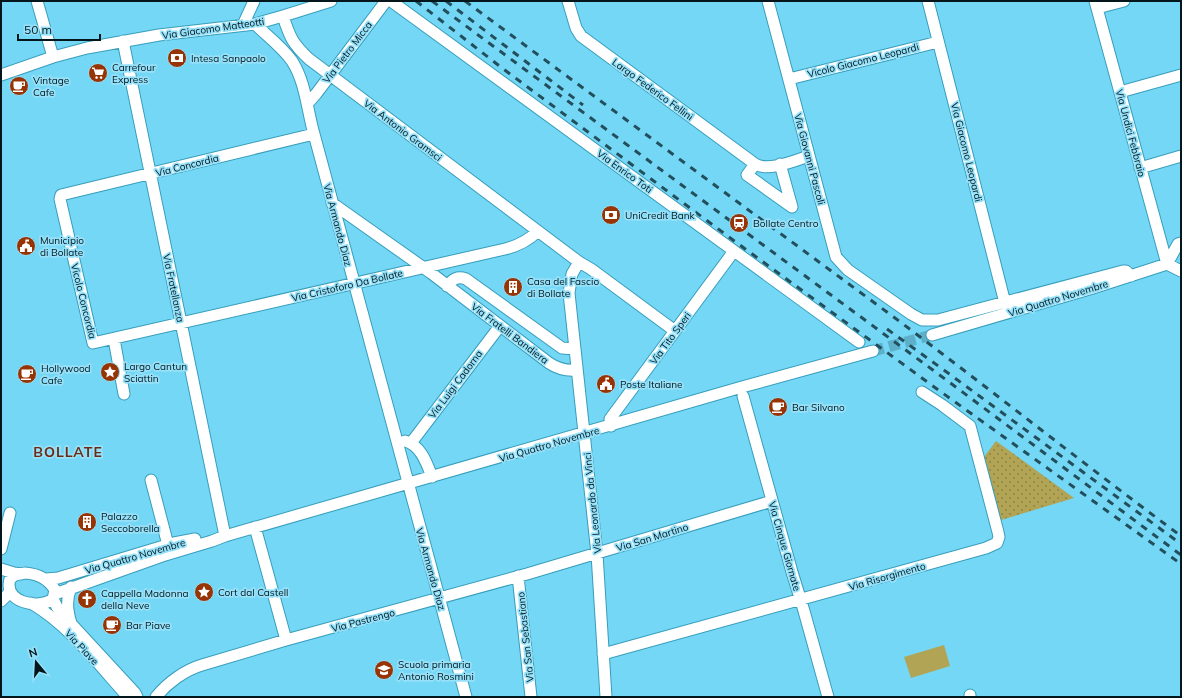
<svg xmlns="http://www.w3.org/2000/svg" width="1182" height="698" viewBox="0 0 1182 698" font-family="Mulish,sans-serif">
<defs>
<pattern id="green-dots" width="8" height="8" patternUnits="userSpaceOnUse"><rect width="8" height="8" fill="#b1a454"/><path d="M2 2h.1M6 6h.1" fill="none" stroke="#8e8545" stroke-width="1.8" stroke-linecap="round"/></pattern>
</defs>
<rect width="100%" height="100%" fill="#74d7f5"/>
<path fill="url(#green-dots)" d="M996,441L1074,498L1001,520L984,457Z"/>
<path fill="#b1a454" d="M944,645L950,666L911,678L904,657Z"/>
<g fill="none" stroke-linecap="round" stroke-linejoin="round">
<path stroke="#5db0ca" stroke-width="11" stroke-dasharray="11 5.5" stroke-linecap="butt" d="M873,351L932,335"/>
<defs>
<path id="minor" d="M37,1L53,57
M391,1L859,342
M568,1L576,28L581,36L755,164C768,172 794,161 809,156
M768,1L836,257L848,270L911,314L922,320H938L1123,271H1126L1131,276
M928,1L1005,303
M1095,1L1167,264
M1097,8L1124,1
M283,16C290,38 293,44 309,59L579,262L572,274L569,293L597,554L606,697
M255,24C267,36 282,47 292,61C306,83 307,110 314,134L466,697
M243,25L254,1
M123,41L225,536
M1,75L53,57L87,48L159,35L255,24L283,16L331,1
M789,79L938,42
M1120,92L1181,75
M308,103L316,94L386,1
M314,134L61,195L60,199L93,343L505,249C517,246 528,241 538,231
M755,164L747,175L792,207L780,164
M1140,168L1181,156
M332,203L431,273L549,363C558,369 567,371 577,370
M579,262L591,269L675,331
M1167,264L1178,244L1181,243
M447,286C453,279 457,276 466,279L562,348L575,349
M932,335L1093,288L1167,264L1181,271
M114,339L124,394
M743,396L792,572L804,611L828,697
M611,426L610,419L734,251
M405,441C421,445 427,464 432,477
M411,443L500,326
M151,480L168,545
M255,527L286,640
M1,549L10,513
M1,569L14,573L21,574
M25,573C39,574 48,579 55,590L53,599C38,610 3,602 10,579L15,575Z
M518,576L531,697
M46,579L58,578L174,543L195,539
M71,587C66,600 67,610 71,623
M55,594L162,556L212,541L225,536L742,387L873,351
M53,599L57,607L63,615L135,693L137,697
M1,601L10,592
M31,603C70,626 98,664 128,697
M603,654L986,548L997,543L999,537L998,532L970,426L942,405L922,392
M970,695V697
M156,697C167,683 185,670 202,665L286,640L527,574L772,501"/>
</defs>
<use href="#minor" stroke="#379ebb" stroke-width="13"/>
<use href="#minor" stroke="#fff" stroke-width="11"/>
<path stroke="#234f5c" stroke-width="3" stroke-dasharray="7 7" stroke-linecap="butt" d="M416,1L502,68L733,240L937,389L1181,564
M432,1L945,379L1181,555
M446,1L583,105
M465,1L895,318C991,390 1085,465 1181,536
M887,329L948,373L1181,544"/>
</g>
<defs>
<symbol id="bank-disc" viewBox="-11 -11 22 22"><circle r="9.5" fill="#983303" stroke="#96e1f9"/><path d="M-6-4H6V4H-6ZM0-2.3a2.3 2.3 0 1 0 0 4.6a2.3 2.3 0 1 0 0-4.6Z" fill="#fff"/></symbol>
<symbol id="supermarket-disc" viewBox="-11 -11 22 22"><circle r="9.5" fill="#983303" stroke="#96e1f9"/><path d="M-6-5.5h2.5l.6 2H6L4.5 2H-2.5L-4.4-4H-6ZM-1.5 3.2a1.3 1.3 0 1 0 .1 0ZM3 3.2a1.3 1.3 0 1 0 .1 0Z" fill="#fff"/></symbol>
<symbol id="cafe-disc" viewBox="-11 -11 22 22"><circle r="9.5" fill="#983303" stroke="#96e1f9"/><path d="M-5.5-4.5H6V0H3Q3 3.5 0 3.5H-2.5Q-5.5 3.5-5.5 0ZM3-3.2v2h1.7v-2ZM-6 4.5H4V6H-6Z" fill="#fff"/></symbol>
<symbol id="station-disc" viewBox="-11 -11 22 22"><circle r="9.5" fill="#983303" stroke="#96e1f9"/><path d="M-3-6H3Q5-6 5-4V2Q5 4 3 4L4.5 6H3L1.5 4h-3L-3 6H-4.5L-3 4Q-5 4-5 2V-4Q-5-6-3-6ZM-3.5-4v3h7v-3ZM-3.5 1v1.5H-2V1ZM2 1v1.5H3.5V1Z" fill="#fff"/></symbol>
<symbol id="civic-disc" viewBox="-11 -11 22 22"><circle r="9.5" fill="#983303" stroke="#96e1f9"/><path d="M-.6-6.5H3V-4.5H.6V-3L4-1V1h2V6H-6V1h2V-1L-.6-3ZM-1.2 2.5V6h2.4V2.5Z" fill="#fff"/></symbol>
<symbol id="building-disc" viewBox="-11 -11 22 22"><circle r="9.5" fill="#983303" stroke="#96e1f9"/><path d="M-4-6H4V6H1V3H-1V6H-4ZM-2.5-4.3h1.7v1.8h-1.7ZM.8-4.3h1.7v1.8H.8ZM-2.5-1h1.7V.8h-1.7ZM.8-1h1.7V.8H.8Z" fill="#fff"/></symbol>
<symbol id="sight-disc" viewBox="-11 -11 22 22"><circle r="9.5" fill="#983303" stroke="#96e1f9"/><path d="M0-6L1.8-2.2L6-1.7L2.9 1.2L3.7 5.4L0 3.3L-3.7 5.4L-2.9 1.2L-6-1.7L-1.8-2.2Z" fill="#fff"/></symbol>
<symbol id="church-disc" viewBox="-11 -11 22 22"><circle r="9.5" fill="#983303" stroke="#96e1f9"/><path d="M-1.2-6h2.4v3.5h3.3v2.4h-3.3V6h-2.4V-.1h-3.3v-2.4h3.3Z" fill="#fff"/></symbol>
<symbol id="school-disc" viewBox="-11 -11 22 22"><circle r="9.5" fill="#983303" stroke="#96e1f9"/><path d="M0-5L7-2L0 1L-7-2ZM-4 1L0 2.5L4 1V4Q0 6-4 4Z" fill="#fff"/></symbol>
</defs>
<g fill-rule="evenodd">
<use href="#bank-disc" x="166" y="47" width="22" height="22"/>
<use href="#supermarket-disc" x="87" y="62" width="22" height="22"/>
<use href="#cafe-disc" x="8" y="75" width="22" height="22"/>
<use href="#bank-disc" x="600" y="204" width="22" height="22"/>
<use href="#station-disc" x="728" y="212" width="22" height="22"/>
<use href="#civic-disc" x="15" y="235" width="22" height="22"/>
<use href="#building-disc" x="502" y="276" width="22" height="22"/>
<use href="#sight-disc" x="99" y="361" width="22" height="22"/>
<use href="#cafe-disc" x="16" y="363" width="22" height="22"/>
<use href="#civic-disc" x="595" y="373" width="22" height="22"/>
<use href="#cafe-disc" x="767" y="396" width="22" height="22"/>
<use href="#building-disc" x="76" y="511" width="22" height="22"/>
<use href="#sight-disc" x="193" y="581" width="22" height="22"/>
<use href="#church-disc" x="76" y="588" width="22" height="22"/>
<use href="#cafe-disc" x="101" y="614" width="22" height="22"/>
<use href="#school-disc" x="373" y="659" width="22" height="22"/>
</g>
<g text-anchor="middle" stroke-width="3.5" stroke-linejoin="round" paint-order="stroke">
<g font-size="10" fill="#02161c" stroke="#96e1f9">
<text transform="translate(213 28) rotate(-8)" y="4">Via Giacomo Matteotti</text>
<text transform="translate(347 52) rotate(-53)" y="4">Via Pietro Micca</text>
<text transform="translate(863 60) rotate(-14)" y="4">Vicolo Giacomo Leopardi</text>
<text transform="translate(653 89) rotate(36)" y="4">Largo Federico Fellini</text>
<text transform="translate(403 130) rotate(37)" y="4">Via Antonio Gramsci</text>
<text transform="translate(1131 133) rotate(75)" y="4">Via Undici Febbraio</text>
<text transform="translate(967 152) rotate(76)" y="4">Via Giacomo Leopardi</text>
<text transform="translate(810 159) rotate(75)" y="4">Via Giovanni Pascoli</text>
<text transform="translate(187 165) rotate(-14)" y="4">Via Concordia</text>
<text transform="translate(625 171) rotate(36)" y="4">Via Enrico Toti</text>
<text transform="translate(338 225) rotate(75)" y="4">Via Armando Diaz</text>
<text transform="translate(347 285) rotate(-13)" y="4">Via Cristoforo Da Bollate</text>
<text transform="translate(174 288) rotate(78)" y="4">Via Fratellanza</text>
<text transform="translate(1058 298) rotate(-17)" y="4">Via Quattro Novembre</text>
<text transform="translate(84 301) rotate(76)" y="4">Vicolo Concordia</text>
<text transform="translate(510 333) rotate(37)" y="4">Via Fratelli Bandiera</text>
<text transform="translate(670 338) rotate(-54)" y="4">Via Tito Speri</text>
<text transform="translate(455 384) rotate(-53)" y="4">Via Luigi Cadorna</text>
<text transform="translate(549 444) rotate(-16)" y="4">Via Quattro Novembre</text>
<text transform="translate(592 503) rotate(-96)" y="4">Via Leonardo da Vinci</text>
<text transform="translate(652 537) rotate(-17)" y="4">Via San Martino</text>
<text transform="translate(785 546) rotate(74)" y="4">Via Cinque Giornate</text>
<text transform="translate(135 556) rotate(-16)" y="4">Via Quattro Novembre</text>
<text transform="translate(431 569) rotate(74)" y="4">Via Armando Diaz</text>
<text transform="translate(887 576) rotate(-16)" y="4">Via Risorgimento</text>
<text transform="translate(363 620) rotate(-15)" y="4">Via Pastrengo</text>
<text transform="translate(525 637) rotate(-96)" y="4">Via San Sebastiano</text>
<text transform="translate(82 647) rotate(47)" y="4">Via Piave</text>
</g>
<g font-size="10" fill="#02161c" stroke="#96e1f9" text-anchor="start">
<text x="191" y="62">Intesa Sanpaolo</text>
<text x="112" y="71">Carrefour<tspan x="112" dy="12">Express</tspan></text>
<text x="33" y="84">Vintage<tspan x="33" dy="12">Cafe</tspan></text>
<text x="625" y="219">UniCredit Bank</text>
<text x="753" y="227">Bollate Centro</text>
<text x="40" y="244">Municipio<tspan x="40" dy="12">di Bollate</tspan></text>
<text x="527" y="285">Casa del Fascio<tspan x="527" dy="12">di Bollate</tspan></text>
<text x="124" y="370">Largo Cantun<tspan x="124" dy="12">Sciattin</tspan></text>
<text x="41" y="372">Hollywood<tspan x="41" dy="12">Cafe</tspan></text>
<text x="620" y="388">Poste Italiane</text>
<text x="792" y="411">Bar Silvano</text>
<text x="101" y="520">Palazzo<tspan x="101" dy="12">Seccoborella</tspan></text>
<text x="218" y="596">Cort dal Castell</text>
<text x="101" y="597">Cappella Madonna<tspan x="101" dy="12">della Neve</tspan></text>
<text x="126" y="629">Bar Piave</text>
<text x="398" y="668">Scuola primaria<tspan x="398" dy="12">Antonio Rosmini</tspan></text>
</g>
<g font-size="14" font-weight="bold" letter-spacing="1" fill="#6c2a11" stroke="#96e1f9">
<text x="68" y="457">BOLLATE</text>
</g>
</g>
<rect width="1182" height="698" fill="none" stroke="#02161c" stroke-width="4"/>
<g transform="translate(36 662) rotate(342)" stroke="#96e1f9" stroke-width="3" paint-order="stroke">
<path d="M0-3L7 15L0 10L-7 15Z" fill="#02161c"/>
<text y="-6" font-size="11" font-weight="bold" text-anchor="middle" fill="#02161c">N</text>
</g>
<path d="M18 34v6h82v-6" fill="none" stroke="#02161c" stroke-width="2"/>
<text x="24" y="34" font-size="12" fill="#02161c" stroke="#96e1f9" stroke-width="3" paint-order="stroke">50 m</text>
</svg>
